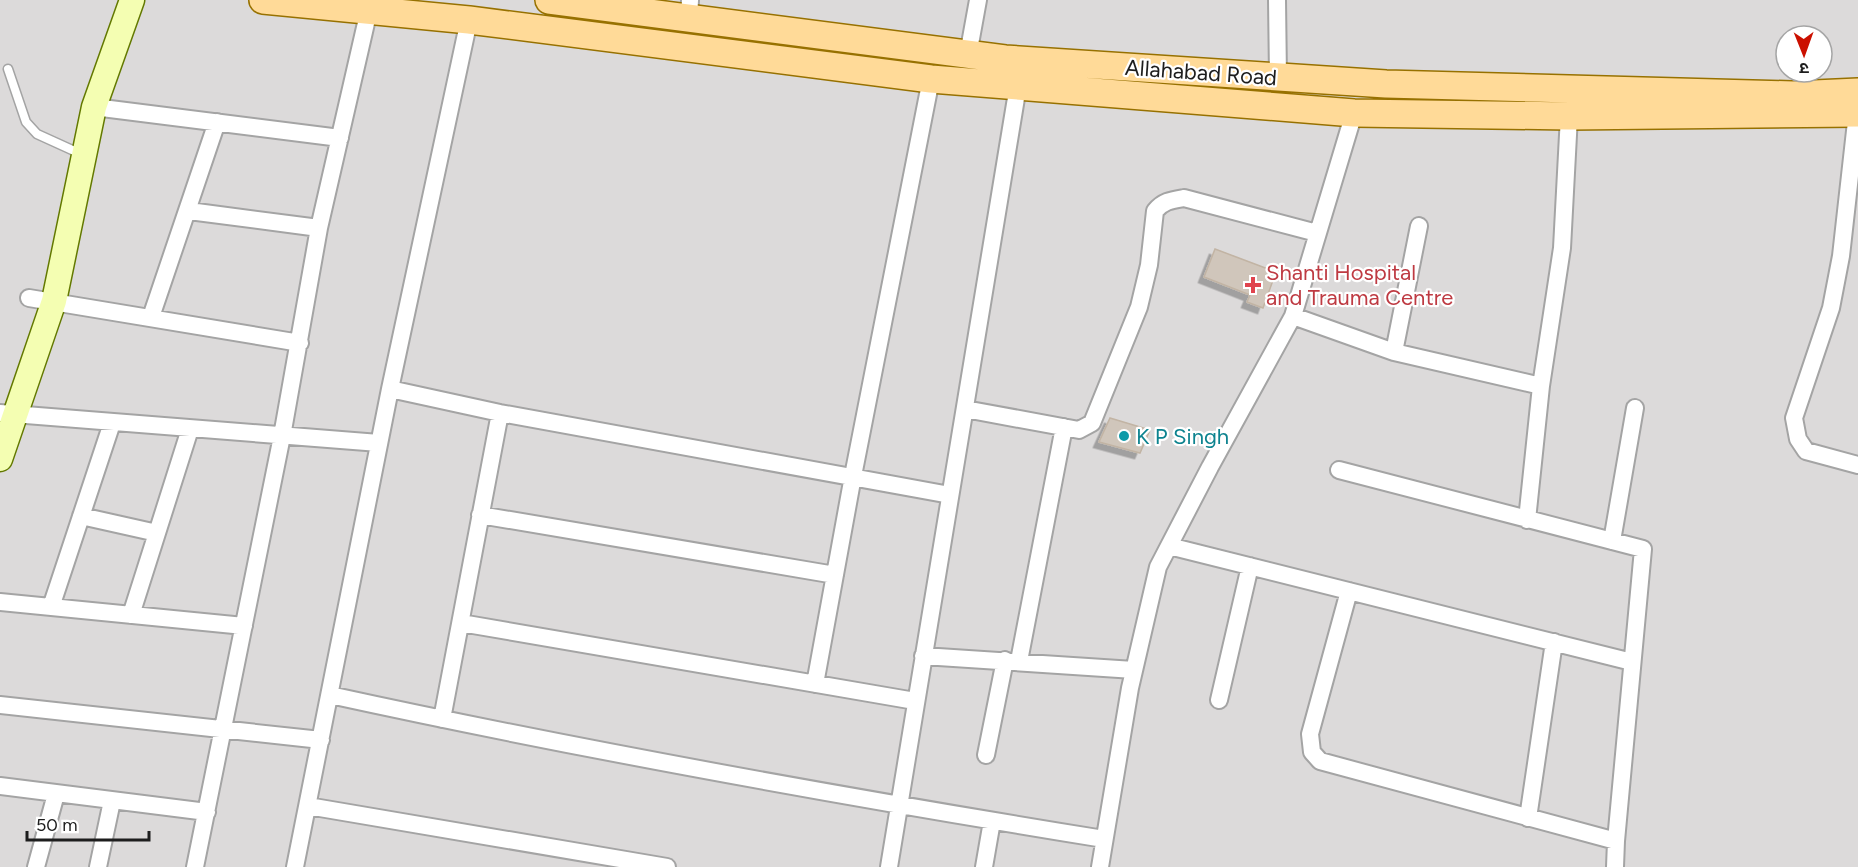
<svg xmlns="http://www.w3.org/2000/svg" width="1858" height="867" viewBox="0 0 1858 867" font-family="Figtree,'Noto Sans Devanagari',sans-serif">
<defs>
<filter id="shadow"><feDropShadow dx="-5.5" dy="5.5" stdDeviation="0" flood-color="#0004"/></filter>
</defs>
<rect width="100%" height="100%" fill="#efece2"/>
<path fill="#dcdada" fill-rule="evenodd" d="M0,0H1858V867H0ZM1786,36H1822V72H1786Z"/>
<path fill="#d0c6bb" stroke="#c2b4a4" stroke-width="1.5" filter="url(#shadow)" d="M1215,249L1276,272L1263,308L1247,302L1250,295L1204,277Z
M1110,418L1150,430L1140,453L1099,442Z"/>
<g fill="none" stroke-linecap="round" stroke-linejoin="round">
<defs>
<path id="lane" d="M8,69L26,122L37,134L81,154"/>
<path id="street" d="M1277,0L1278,77
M689,18L690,0
M968,55L978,0
M94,107L340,138
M1857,113L1841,256L1831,308L1794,418L1798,439L1806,451L1858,465
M189,211L319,228
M29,298L300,343
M1293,316L1394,352L1541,386
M151,317L217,122
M1394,352L1419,226
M390,389L500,413L950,495
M965,409L1079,430L1092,423L1139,307L1149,265L1155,211C1163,201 1172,200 1184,198L1317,233
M0,413L379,443
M1339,470L1643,549L1616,841L1615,867
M480,515L835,575
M81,516L157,533
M1527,520L1541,386L1562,248L1569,116
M1612,541L1635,408
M1169,546L1632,662
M1349,591L1310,734L1312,752L1320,761L1616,841
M0,602L244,626
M51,607L112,423
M131,615L190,429
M461,623L915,701
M923,656L1134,670
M1019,661L1064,427
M815,684L853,476L931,79
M330,695C586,751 845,797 1104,839
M1219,700L1250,566
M0,705L321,740
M442,719L500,413
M986,755L1005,660
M0,786L207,812
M308,806L667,867
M1528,818L1554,642
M36,867L56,794
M98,867L112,801
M195,867L282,436L319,228L369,10
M295,867L390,389L469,20
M889,867L1018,86
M984,867L992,821
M1100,867L1130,688L1158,567L1210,467L1293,316L1354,113"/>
<path id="secondary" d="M0,459L54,301L94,107L132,0"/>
<path id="primary" d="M263,0L469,20L931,79L1354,113L1569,116L1858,113
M549,0L1005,59L1386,84L1793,95L1858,92"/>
</defs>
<use href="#lane" stroke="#a4a4a4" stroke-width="11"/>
<use href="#street" stroke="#a4a4a4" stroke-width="20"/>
<use href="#secondary" stroke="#637900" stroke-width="27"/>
<use href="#primary" stroke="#977100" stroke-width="30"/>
<use href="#lane" stroke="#fff" stroke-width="8"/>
<use href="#street" stroke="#fff" stroke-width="16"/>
<use href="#secondary" stroke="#f4feb2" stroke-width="24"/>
<use href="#primary" stroke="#ffda98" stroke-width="27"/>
</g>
<path fill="#e0444e" stroke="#fff" stroke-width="2" d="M1250 276h6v6h6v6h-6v6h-6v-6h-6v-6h6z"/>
<circle fill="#0f9aa8" stroke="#fff" stroke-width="2" cx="1124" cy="436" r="6"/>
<g text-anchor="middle" stroke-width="4.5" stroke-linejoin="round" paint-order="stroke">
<g font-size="22" fill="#1d1d1d" stroke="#fff">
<text transform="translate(1201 72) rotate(4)" y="8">Allahabad Road</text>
</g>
<g font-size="22" fill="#be3a42" stroke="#fff" text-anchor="start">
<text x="1266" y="280">Shanti Hospital<tspan x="1266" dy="25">and Trauma Centre</tspan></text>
</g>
<g font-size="22" fill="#0d838f" stroke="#fff" text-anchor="start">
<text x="1136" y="444">K P Singh</text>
</g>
</g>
<g transform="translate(1804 54) rotate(179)"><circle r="28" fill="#ffffff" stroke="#a5a5a5" stroke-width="1.5"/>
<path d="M0-4.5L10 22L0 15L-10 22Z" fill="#cb1000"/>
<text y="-9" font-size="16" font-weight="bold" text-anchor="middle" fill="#1d1d1d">उ</text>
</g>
<path d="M27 831v9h122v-9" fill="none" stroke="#1d1d1d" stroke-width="3"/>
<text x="36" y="831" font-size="18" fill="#1d1d1d" stroke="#ffffff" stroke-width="4.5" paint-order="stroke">50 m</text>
</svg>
